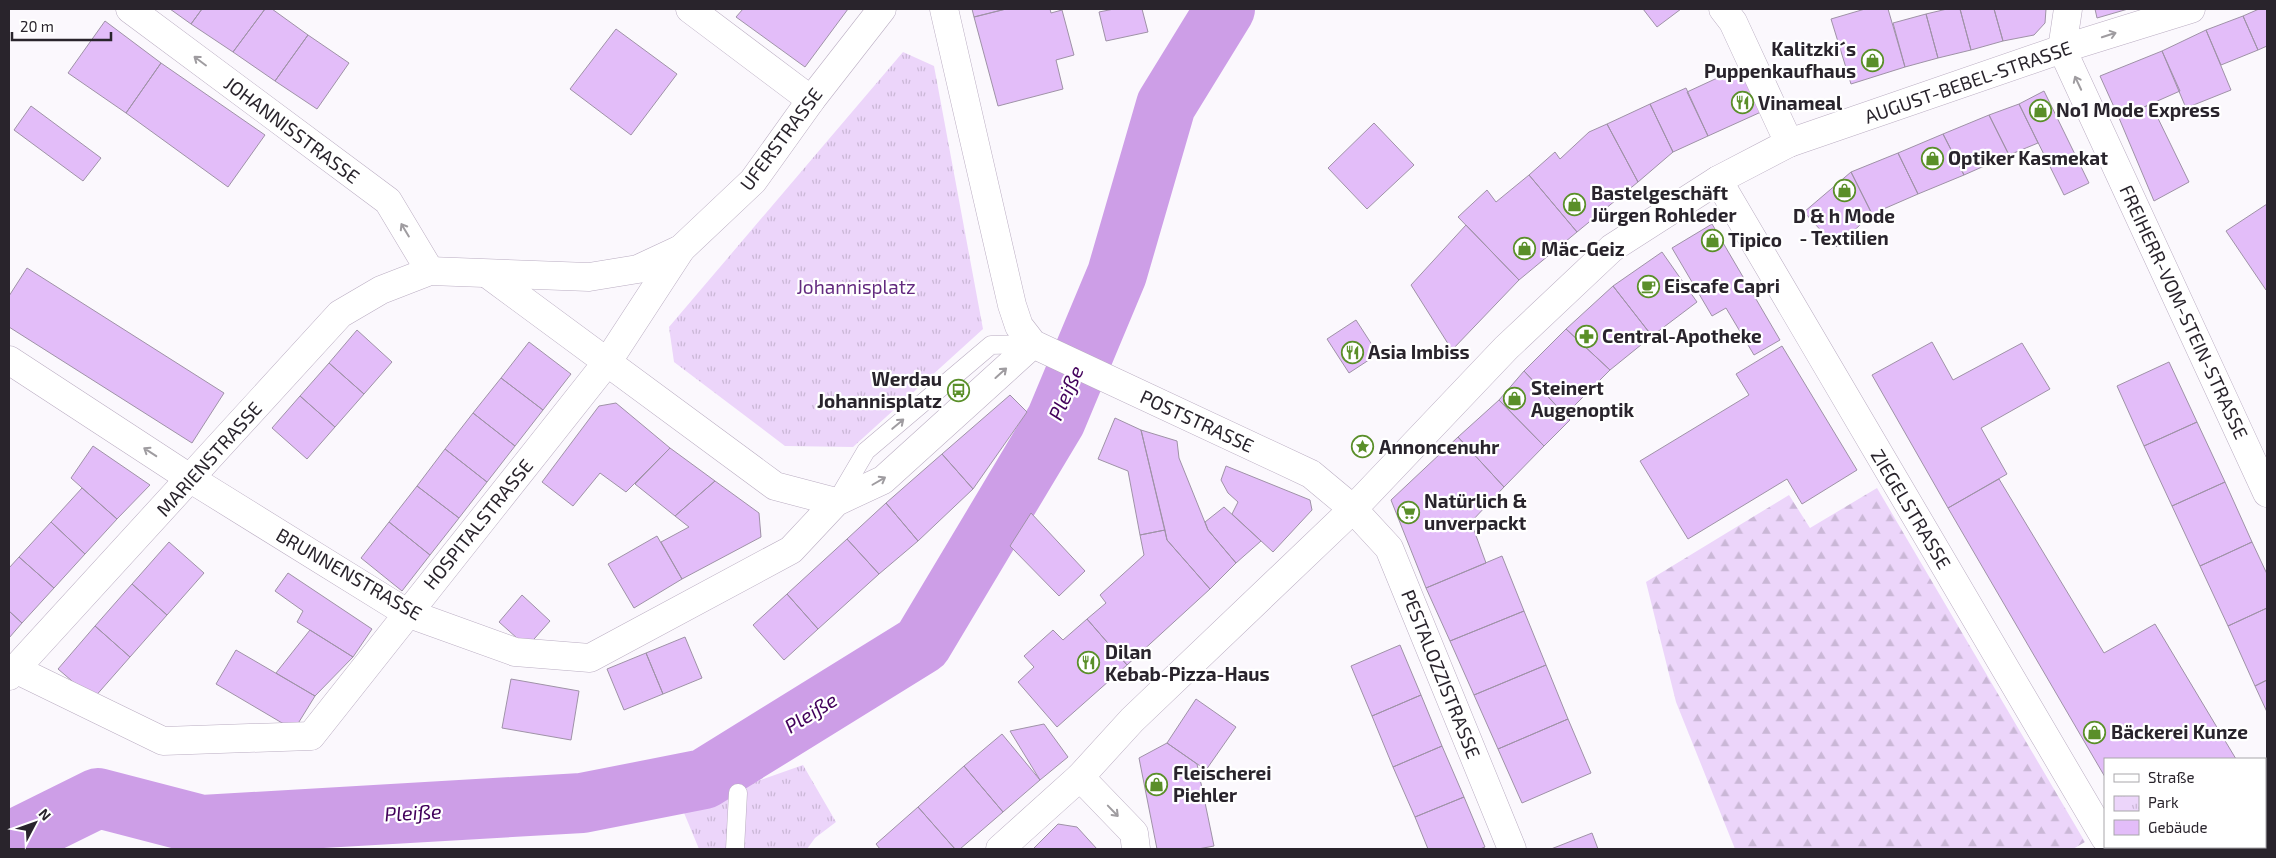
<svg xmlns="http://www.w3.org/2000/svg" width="2276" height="858" viewBox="0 0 2276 858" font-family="'Exo 2',sans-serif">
<defs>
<pattern id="forest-firs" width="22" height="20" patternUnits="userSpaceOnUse" patternTransform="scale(1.25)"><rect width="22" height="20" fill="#ecd5fa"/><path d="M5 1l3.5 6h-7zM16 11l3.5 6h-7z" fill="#cab7d6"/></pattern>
<pattern id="park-tufts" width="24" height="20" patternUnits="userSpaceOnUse" patternTransform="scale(1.25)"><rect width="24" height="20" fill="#ecd5fa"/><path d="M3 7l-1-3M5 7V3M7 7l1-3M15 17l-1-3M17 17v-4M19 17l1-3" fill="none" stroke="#cab7d6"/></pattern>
</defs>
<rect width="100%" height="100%" fill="#fbf8fd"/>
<path fill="url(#forest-firs)" d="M1877,488L2085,842L2073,849H1735L1676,702L1646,582L1789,495L1810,528Z"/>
<path fill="url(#park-tufts)" d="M903,52L934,66L983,329L853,447L785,446L674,362L669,327Z
M803,765L836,822L815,838L807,849H699L682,808Z"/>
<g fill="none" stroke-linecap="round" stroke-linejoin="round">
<path stroke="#cd9ee7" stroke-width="60" d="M9,842L98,798L202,825L582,803L704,779L922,644L1056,420L1117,274L1166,105L1225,9"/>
</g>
<path fill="#e3bdf9" stroke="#9f92a7" d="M170,9H202L191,24Z
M202,9H265L233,52L191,24Z
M265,9H272L308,35L275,81L233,52Z
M743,9H848L805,67L736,17Z
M972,9H1006L974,17Z
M1006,9H1050L1051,13L1062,10L1074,55L1056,60L1063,89L998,106L974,17Z
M1114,9H1142L1148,32L1106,41L1099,12Z
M1643,9H1681L1657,27Z
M1865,9H1888L1905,67L1851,84L1831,19Z
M1947,9H1960L1971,50L1938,58L1926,14Z
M1960,9H1994L2003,41L1971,50Z
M1994,9H2046L2045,23L2034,35L2003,41Z
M2095,9H2128L2097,18Z
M2259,9H2266L2267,12V46L2258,50L2243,16Z
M1926,14L1938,58L1905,67L1893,23Z
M2243,16L2258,50L2221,65L2206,30Z
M105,21L161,63L126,113L68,73Z
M616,29L677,74L631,135L570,89Z
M2206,30L2231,90L2186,108L2162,51Z
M308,35L349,63L317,109L275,81Z
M2162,51L2180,91L2119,118L2100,76Z
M161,63L265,135L228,187L126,113Z
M1741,67L1761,112L1708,136L1687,92Z
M1686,88L1708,136L1673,152L1650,104Z
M2044,91L2089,183L2064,195L2019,104Z
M1650,104L1673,152L1638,182L1607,124Z
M2019,104L2038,143L2009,155L1989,115Z
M2151,104L2189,182L2154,201L2119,118Z
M31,106L101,158L83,181L14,130Z
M1989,115L2009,155L1964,175L1943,134Z
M1374,123L1414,165L1367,209L1328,168Z
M1607,124L1638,182L1577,232L1529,175L1555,152L1560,159L1589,132Z
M1943,134L1964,175L1918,194L1898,153Z
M1898,153L1918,194L1872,214L1851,172Z
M1851,172L1872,214L1836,247L1804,212Z
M1529,175L1577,232L1519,280L1458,217L1487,190L1496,202Z
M2267,204V289L2266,290L2226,231Z
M1712,224L1780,340L1754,355L1726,308L1712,316L1672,248Z
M1466,225L1519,280L1452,350L1411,285Z
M1662,252L1697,302L1652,336L1613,286Z
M27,268L224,393L192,443L9,327V296Z
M1613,286L1652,336L1610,370L1566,329Z
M1356,320L1378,354L1349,373L1327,339Z
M1566,329L1610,370L1565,415L1524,371Z
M357,330L392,362L364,394L329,363Z
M529,342L571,374L543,410L501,378Z
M1932,342L1953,380L2022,343L2050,389L1981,428L2007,474L1948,508L1872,375Z
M1782,346L1857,470L1802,504L1787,479L1688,539L1640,461L1749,395L1736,374Z
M2169,362L2197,422L2144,446L2117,386Z
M329,363L364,394L335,427L300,396Z
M1524,371L1570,420L1544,446L1499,400Z
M501,378L543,410L515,446L473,413Z
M1010,395L1027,412L973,489L942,454Z
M300,396L335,427L307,459L272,428Z
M1499,400L1544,446L1504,487L1458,437Z
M616,403L670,448L626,492L600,473L573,506L542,482L599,406Z
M473,413L515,446L487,482L445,449Z
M1115,418L1141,430L1165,530L1140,535L1128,471L1098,459Z
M2197,422L2225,482L2172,506L2144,446Z
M1141,430L1177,441L1179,458L1208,530L1236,563L1210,589L1167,540Z
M1458,437L1504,487L1471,522L1486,563L1426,588L1391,500Z
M93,446L150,485L117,519L71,478Z
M670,448L715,481L675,516L635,484Z
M445,449L487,482L459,518L417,486Z
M942,454L973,489L918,541L886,503Z
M1226,466L1310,500L1312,510L1273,552L1232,514L1238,502L1228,493L1221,480Z
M1999,479L2104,653L2155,624L2236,759H2105V777L1948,508Z
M715,481L759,513L761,537L682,579L661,542L689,527L675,516Z
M2225,482L2252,542L2200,566L2172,506Z
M417,486L459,518L430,555L389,522Z
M82,488L117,519L85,554L51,522Z
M886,503L918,541L879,574L847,539Z
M1224,507L1261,541L1236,563L1208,530L1205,522Z
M1031,513L1085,571L1059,596L1010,546Z
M51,522L85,554L54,588L19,557Z
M389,522L430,555L402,591L361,558Z
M1165,530L1167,540L1210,589L1127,665L1087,619L1106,603L1100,595L1144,555L1140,535Z
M657,536L682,579L634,608L608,564Z
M847,539L879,574L818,629L787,594Z
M169,542L204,573L167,615L132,584Z
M2252,542L2267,574V608L2228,626L2200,566Z
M1502,556L1524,611L1450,641L1426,588Z
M19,557L54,588L22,623L9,611V568Z
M288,573L372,629L353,657L297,622L303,611L275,591Z
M132,584L167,615L130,657L95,626Z
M787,594L818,629L784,660L753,625Z
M522,595L550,621L527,647L499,622Z
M2267,608V680L2255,686L2228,626Z
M9,611L22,623L9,638Z
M1524,611L1546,665L1474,695L1450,641Z
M1087,619L1127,665L1057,727L1018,682L1034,667L1024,656L1053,630L1063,640Z
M95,626L130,657L93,699L58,669Z
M310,630L353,657L315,696L276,673Z
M685,637L702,678L663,694L646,653Z
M1400,645L1421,695L1372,716L1351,666Z
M236,650L315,696L294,730L216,684Z
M646,653L663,694L624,710L607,669Z
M1546,665L1568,719L1498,749L1474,695Z
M511,679L579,691L571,740L502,728Z
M2267,680V712L2255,686Z
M1421,695L1442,746L1393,767L1372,716Z
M1196,699L1236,727L1206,770L1167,743Z
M1568,719L1591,773L1522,803L1498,749Z
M1044,724L1068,757L1040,780L1010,731Z
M1002,734L1040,780L1003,812L964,766Z
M1167,743L1197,764L1214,846L1198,849H1157L1139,758Z
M1442,746L1464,797L1415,817L1393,767Z
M964,766L1003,812L960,849H955L918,807Z
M1464,797L1485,847L1480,849H1428L1415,817Z
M918,807L955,849H880L876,844Z
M1058,824L1077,827L1097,849H1033Z
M1592,833L1598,849H1551Z"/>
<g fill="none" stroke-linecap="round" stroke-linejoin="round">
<defs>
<path id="service" d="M836,502L866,451L991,345L1033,344
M735,849L738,793"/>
<path id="minor" d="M130,9L388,201L430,271
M690,9L811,100
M944,9L1012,305L1019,326L1033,344L1311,474L1353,509L1389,548L1512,849
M1723,9L1733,22L1789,143
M2068,9L2062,49L2267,493
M1718,180L2105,838
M489,275L775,486L836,502L883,480L1033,344
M9,360L191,479L407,613L515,652L590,658L791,550L836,502
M15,669L163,741L311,736L608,361L681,249
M1080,777L1134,833L1136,849
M2265,796L2267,795
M2179,849L2183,847"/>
<path id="tertiary" d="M9,676L340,314L381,290L430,271L589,277L638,269L681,249L753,181L811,100L882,9
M1000,849L1080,777L1132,720L1353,509L1506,348L1612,248L1718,180L1789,143L2062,49L2191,9"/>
</defs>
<use href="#service" stroke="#baadc2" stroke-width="19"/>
<use href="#minor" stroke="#baadc2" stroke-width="29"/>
<use href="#tertiary" stroke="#baadc2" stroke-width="29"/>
<use href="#service" stroke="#fff" stroke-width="18"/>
<use href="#minor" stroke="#fff" stroke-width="28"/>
<use href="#tertiary" stroke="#fff" stroke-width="28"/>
</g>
<defs><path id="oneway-shaft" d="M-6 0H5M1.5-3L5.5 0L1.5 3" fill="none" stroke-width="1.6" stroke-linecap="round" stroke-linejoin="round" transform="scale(1.25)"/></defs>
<g stroke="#9f9ca0">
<use href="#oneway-shaft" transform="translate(2109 35) rotate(-18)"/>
<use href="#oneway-shaft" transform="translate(200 61) rotate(-143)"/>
<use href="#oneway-shaft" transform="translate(2078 83) rotate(-115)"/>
<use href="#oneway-shaft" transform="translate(405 230) rotate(-121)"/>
<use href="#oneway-shaft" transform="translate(1001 373) rotate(-42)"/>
<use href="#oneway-shaft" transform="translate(898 424) rotate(-40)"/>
<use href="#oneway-shaft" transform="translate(150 452) rotate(-147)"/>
<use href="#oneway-shaft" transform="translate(879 481) rotate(-30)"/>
<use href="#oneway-shaft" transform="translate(1113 811) rotate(46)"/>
</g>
<defs>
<symbol id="shop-ring" viewBox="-11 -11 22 22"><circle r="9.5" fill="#fff" stroke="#5a8f29" stroke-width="1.5"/><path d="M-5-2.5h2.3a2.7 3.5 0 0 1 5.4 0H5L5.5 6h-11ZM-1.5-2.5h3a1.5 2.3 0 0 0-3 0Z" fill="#5a8f29"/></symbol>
<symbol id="restaurant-ring" viewBox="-11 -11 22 22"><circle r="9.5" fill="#fff" stroke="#5a8f29" stroke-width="1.5"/><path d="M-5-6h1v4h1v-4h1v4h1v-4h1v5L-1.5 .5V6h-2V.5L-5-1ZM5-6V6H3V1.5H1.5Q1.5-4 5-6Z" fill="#5a8f29"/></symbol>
<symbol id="cafe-ring" viewBox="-11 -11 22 22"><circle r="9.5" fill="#fff" stroke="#5a8f29" stroke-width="1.5"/><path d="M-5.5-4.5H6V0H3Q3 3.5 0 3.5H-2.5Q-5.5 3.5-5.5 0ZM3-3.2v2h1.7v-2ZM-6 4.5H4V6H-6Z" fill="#5a8f29"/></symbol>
<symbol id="pharmacy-ring" viewBox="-11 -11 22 22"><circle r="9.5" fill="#fff" stroke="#5a8f29" stroke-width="1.5"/><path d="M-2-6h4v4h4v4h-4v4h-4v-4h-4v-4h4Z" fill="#5a8f29"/></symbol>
<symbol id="bus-ring" viewBox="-11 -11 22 22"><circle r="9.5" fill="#fff" stroke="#5a8f29" stroke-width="1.5"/><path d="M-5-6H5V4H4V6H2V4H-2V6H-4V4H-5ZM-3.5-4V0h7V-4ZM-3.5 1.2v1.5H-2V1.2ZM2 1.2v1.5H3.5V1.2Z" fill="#5a8f29"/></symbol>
<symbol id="sight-ring" viewBox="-11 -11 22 22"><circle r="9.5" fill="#fff" stroke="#5a8f29" stroke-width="1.5"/><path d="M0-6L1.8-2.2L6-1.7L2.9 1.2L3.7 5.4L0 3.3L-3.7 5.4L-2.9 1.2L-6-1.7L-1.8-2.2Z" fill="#5a8f29"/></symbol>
<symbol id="supermarket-ring" viewBox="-11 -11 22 22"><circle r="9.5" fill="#fff" stroke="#5a8f29" stroke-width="1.5"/><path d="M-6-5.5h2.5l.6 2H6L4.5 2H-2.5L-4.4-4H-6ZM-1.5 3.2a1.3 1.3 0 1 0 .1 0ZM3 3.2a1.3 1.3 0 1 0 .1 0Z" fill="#5a8f29"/></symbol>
</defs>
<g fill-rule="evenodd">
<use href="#shop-ring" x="1860" y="48" width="25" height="25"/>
<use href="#restaurant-ring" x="1730" y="90" width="25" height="25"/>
<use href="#shop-ring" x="2028" y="98" width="25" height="25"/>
<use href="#shop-ring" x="1920" y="146" width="25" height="25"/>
<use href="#shop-ring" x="1832" y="178" width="25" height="25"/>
<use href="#shop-ring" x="1562" y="192" width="25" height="25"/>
<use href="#shop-ring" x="1700" y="228" width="25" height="25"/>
<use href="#shop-ring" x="1512" y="236" width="25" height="25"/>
<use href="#cafe-ring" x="1636" y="274" width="25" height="25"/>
<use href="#pharmacy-ring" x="1574" y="324" width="25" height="25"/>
<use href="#restaurant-ring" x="1340" y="340" width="25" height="25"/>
<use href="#bus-ring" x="946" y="378" width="25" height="25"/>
<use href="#shop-ring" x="1502" y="386" width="25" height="25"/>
<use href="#sight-ring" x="1350" y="434" width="25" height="25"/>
<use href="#supermarket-ring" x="1396" y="500" width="25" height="25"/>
<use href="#restaurant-ring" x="1076" y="650" width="25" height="25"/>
<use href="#shop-ring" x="2082" y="720" width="25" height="25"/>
<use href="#shop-ring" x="1144" y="772" width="25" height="25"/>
</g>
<g text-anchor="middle" stroke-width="4.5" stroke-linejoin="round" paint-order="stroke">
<g font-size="19" font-weight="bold" fill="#29242c" stroke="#fff" text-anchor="start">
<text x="1856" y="56" text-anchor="end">Kalitzki´s<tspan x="1856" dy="22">Puppenkaufhaus</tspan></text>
<text x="1758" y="110">Vinameal</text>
<text x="2056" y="117">No1 Mode Express</text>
<text x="1948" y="165">Optiker Kasmekat</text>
<text x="1591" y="200">Bastelgeschäft<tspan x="1591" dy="22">Jürgen Rohleder</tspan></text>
<text x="1844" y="223" text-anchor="middle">D &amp; h Mode<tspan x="1844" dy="22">- Textilien</tspan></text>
<text x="1728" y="247">Tipico</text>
<text x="1541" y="256">Mäc-Geiz</text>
<text x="1664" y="293">Eiscafe Capri</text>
<text x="1602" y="343">Central-Apotheke</text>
<text x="1368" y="359">Asia Imbiss</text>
<text x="942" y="386" text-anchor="end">Werdau<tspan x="942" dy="22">Johannisplatz</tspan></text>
<text x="1531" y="395">Steinert<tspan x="1531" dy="22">Augenoptik</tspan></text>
<text x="1379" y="454">Annoncenuhr</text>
<text x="1424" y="508">Natürlich &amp;<tspan x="1424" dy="22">unverpackt</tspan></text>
<text x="1105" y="659">Dilan<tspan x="1105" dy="22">Kebab-Pizza-Haus</tspan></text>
<text x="2111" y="739">Bäckerei Kunze</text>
<text x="1173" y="780">Fleischerei<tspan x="1173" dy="22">Piehler</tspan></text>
</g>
<g font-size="19" fill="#29242c" stroke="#fff">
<text transform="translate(1968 82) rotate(-19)" y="7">AUGUST-BEBEL-STRASSE</text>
<text transform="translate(292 130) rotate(37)" y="7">JOHANNISSTRASSE</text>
<text transform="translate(781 139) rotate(-53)" y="7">UFERSTRASSE</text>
<text transform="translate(2184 312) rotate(65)" y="7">FREIHERR-VOM-STEIN-STRASSE</text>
<text transform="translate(1197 421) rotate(25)" y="7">POSTSTRASSE</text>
<text transform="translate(209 459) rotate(-48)" y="7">MARIENSTRASSE</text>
<text transform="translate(1911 509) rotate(59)" y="7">ZIEGELSTRASSE</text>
<text transform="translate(478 524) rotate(-51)" y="7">HOSPITALSTRASSE</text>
<text transform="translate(349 574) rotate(30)" y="7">BRUNNENSTRASSE</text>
<text transform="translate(1441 674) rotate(68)" y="7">PESTALOZZISTRASSE</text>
</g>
<g font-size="19" fill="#632a7f" stroke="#fff">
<text x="856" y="294">Johannisplatz</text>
</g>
<g font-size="20" font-style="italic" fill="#42005b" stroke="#fff">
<text transform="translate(1066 393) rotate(-66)" y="7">Pleiße</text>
<text transform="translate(811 713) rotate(-32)" y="7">Pleiße</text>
<text transform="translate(413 813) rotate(-3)" y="7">Pleiße</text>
</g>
</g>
<rect width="2276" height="858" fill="none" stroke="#29242c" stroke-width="20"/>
<rect x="2104" y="758" width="162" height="90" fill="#ffffff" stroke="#a9a7ab"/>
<rect x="2114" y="774" width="25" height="8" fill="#ffffff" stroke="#a9a7ab"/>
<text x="2148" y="783" font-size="15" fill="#29242c">Straße</text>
<rect x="2114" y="796" width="25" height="15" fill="url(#park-tufts)" stroke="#a9a7ab"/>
<text x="2148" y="808" font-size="15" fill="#29242c">Park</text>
<rect x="2114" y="820" width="25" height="15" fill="#e3bdf9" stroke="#a9a7ab"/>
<text x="2148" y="833" font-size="15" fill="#29242c">Gebäude</text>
<g transform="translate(35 823) rotate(49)" stroke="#ffffff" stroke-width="4" paint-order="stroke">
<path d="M0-4L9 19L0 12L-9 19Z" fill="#29242c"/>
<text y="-8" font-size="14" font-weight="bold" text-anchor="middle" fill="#29242c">N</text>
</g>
<path d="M12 32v8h99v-8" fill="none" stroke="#29242c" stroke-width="2.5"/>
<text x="20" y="32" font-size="15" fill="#29242c" stroke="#ffffff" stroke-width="4" paint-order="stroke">20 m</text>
</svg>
